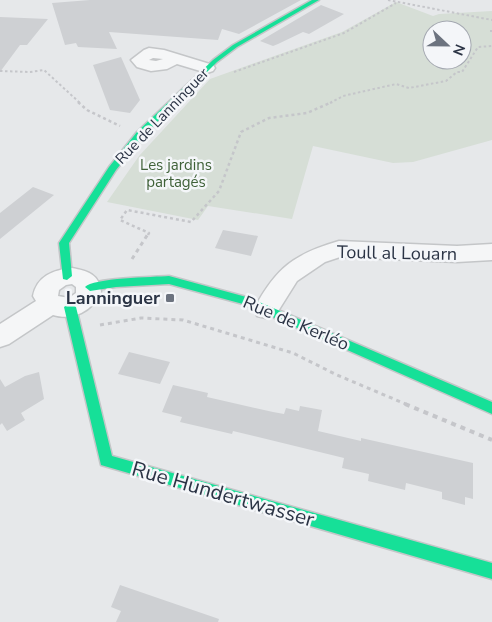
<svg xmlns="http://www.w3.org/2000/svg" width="492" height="622" viewBox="0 0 492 622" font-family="'Nunito Sans',sans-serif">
<rect width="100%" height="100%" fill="#e6e8ea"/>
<path fill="#d6ded6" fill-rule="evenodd" d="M396,2L433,16L439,14L492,11V140L413,162L393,163L313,146L292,219L208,206L198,220L107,202L139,156L210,79L342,32ZM432,30H462V60H432Z"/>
<path fill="#ced0d3" d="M90,0H301L239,34L222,29L218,40L109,32L117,49L78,47L76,43L65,45L52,3Z
M321,5L344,14L309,34L303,32L278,44L273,46L260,41Z
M0,17L48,19L27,45H20L0,72Z
M121,57L140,100L130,113L110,110L93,65Z
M33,187L54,195L0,239V213Z
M223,230L258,236L251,256L215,248Z
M129,352L170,362L160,384L118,374Z
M39,372L44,399L21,413L25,420L7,431L2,423L0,425V379L5,387L25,376Z
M173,385L208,393L207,397L273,412L284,414L286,408L299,411L300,406L322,410L318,431L361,441V438L473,463V499L465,497V505L442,499V492L406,483L405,490L368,481L369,474L342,468L344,458L233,431L232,434L180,422L182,417L162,412Z
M120,585L219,619L218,622H116L121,611L111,607Z"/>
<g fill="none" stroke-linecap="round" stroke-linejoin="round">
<defs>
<path id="street" d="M149,48L164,50L213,65L215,68L213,71L207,73L177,64L167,69L151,71L137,67L131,60L144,50ZM153,58L163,59L156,61L149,60Z
M339,241L457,246L492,244V260L457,262L340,257L325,262L297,281L275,316L266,318L257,316L254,309C276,268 294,254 339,241Z
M72,268C88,271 99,274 101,292C92,311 74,321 53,315L9,344L0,347V324L36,301L33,296C37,276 53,270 72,268ZM72,284L76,287V293L69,298L58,296L59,290L66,285Z"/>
<path id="fast" d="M312,0H319L237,47L217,62L143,136L116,170L69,243L72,276L67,280L63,279L59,243L109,167L137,132L213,60L233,45Z
M169,276L250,298L492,402V414L243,304L169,284L116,287L90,291L85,287C92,278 154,277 169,276Z
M70,303L76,307L112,456L492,563V579L101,465L64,307Z"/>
</defs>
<use href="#street" stroke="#c4c6c8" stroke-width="3"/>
<use href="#fast" stroke="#c4c6c8" stroke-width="3"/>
<path stroke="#c5c6ca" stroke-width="2" stroke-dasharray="2.5 2.5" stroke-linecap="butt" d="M388,0L492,20
M490,31H492
M0,71L30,72L44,70L80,103
M234,72L344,33L396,3
M330,103L343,96L396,84L409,88L446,81L457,72H462L478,47L492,46"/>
<path stroke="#c5c6ca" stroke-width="2.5" stroke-dasharray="3 3" stroke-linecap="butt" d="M78,102L87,110L120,126
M148,235L149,233L120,220L127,210L191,222L219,191L241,132L269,118L307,113L332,102"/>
<path stroke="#c5c6ca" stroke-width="3" stroke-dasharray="4 4" stroke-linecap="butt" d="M132,259L148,234
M100,325L141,318L183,320L293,353L337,375L408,405"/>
<path stroke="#c5c6ca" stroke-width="4" stroke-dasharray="5 5" stroke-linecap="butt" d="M405,404L492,440"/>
<use href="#street" fill="#f5f6f7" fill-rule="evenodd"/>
<use href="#fast" fill="#16e098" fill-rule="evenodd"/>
</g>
<rect fill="#6c737f" stroke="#f4f6f9" stroke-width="2" x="165" y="293" width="10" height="10" rx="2.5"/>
<g text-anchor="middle" stroke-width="5" stroke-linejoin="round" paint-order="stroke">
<g font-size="15" fill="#2b3445" stroke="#f4f6f9">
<text transform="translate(162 116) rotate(-46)" y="5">Rue de Lanninguer</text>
</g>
<g font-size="15" fill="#3f6138" stroke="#f4f6f9">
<text x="176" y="170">Les jardins<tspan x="176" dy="17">partagés</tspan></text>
</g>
<g font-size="18" fill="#2b3445" stroke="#f4f6f9">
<text transform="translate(397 253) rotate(1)" y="6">Toull al Louarn</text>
<text transform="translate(296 323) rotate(23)" y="6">Rue de Kerléo</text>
</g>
<g font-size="18" font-weight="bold" fill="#2b3445" stroke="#f4f6f9" text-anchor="end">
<text x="160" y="304">Lanninguer</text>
</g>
<g font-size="21" fill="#2b3445" stroke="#f4f6f9">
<text transform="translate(223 494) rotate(16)" y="7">Rue Hundertwasser</text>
</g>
</g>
<g transform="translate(447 45) rotate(112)"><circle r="24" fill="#f4f6f9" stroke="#a4a8b1"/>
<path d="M0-4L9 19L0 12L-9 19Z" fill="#6c737f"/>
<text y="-8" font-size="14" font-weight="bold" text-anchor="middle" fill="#2b3445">N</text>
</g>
</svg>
